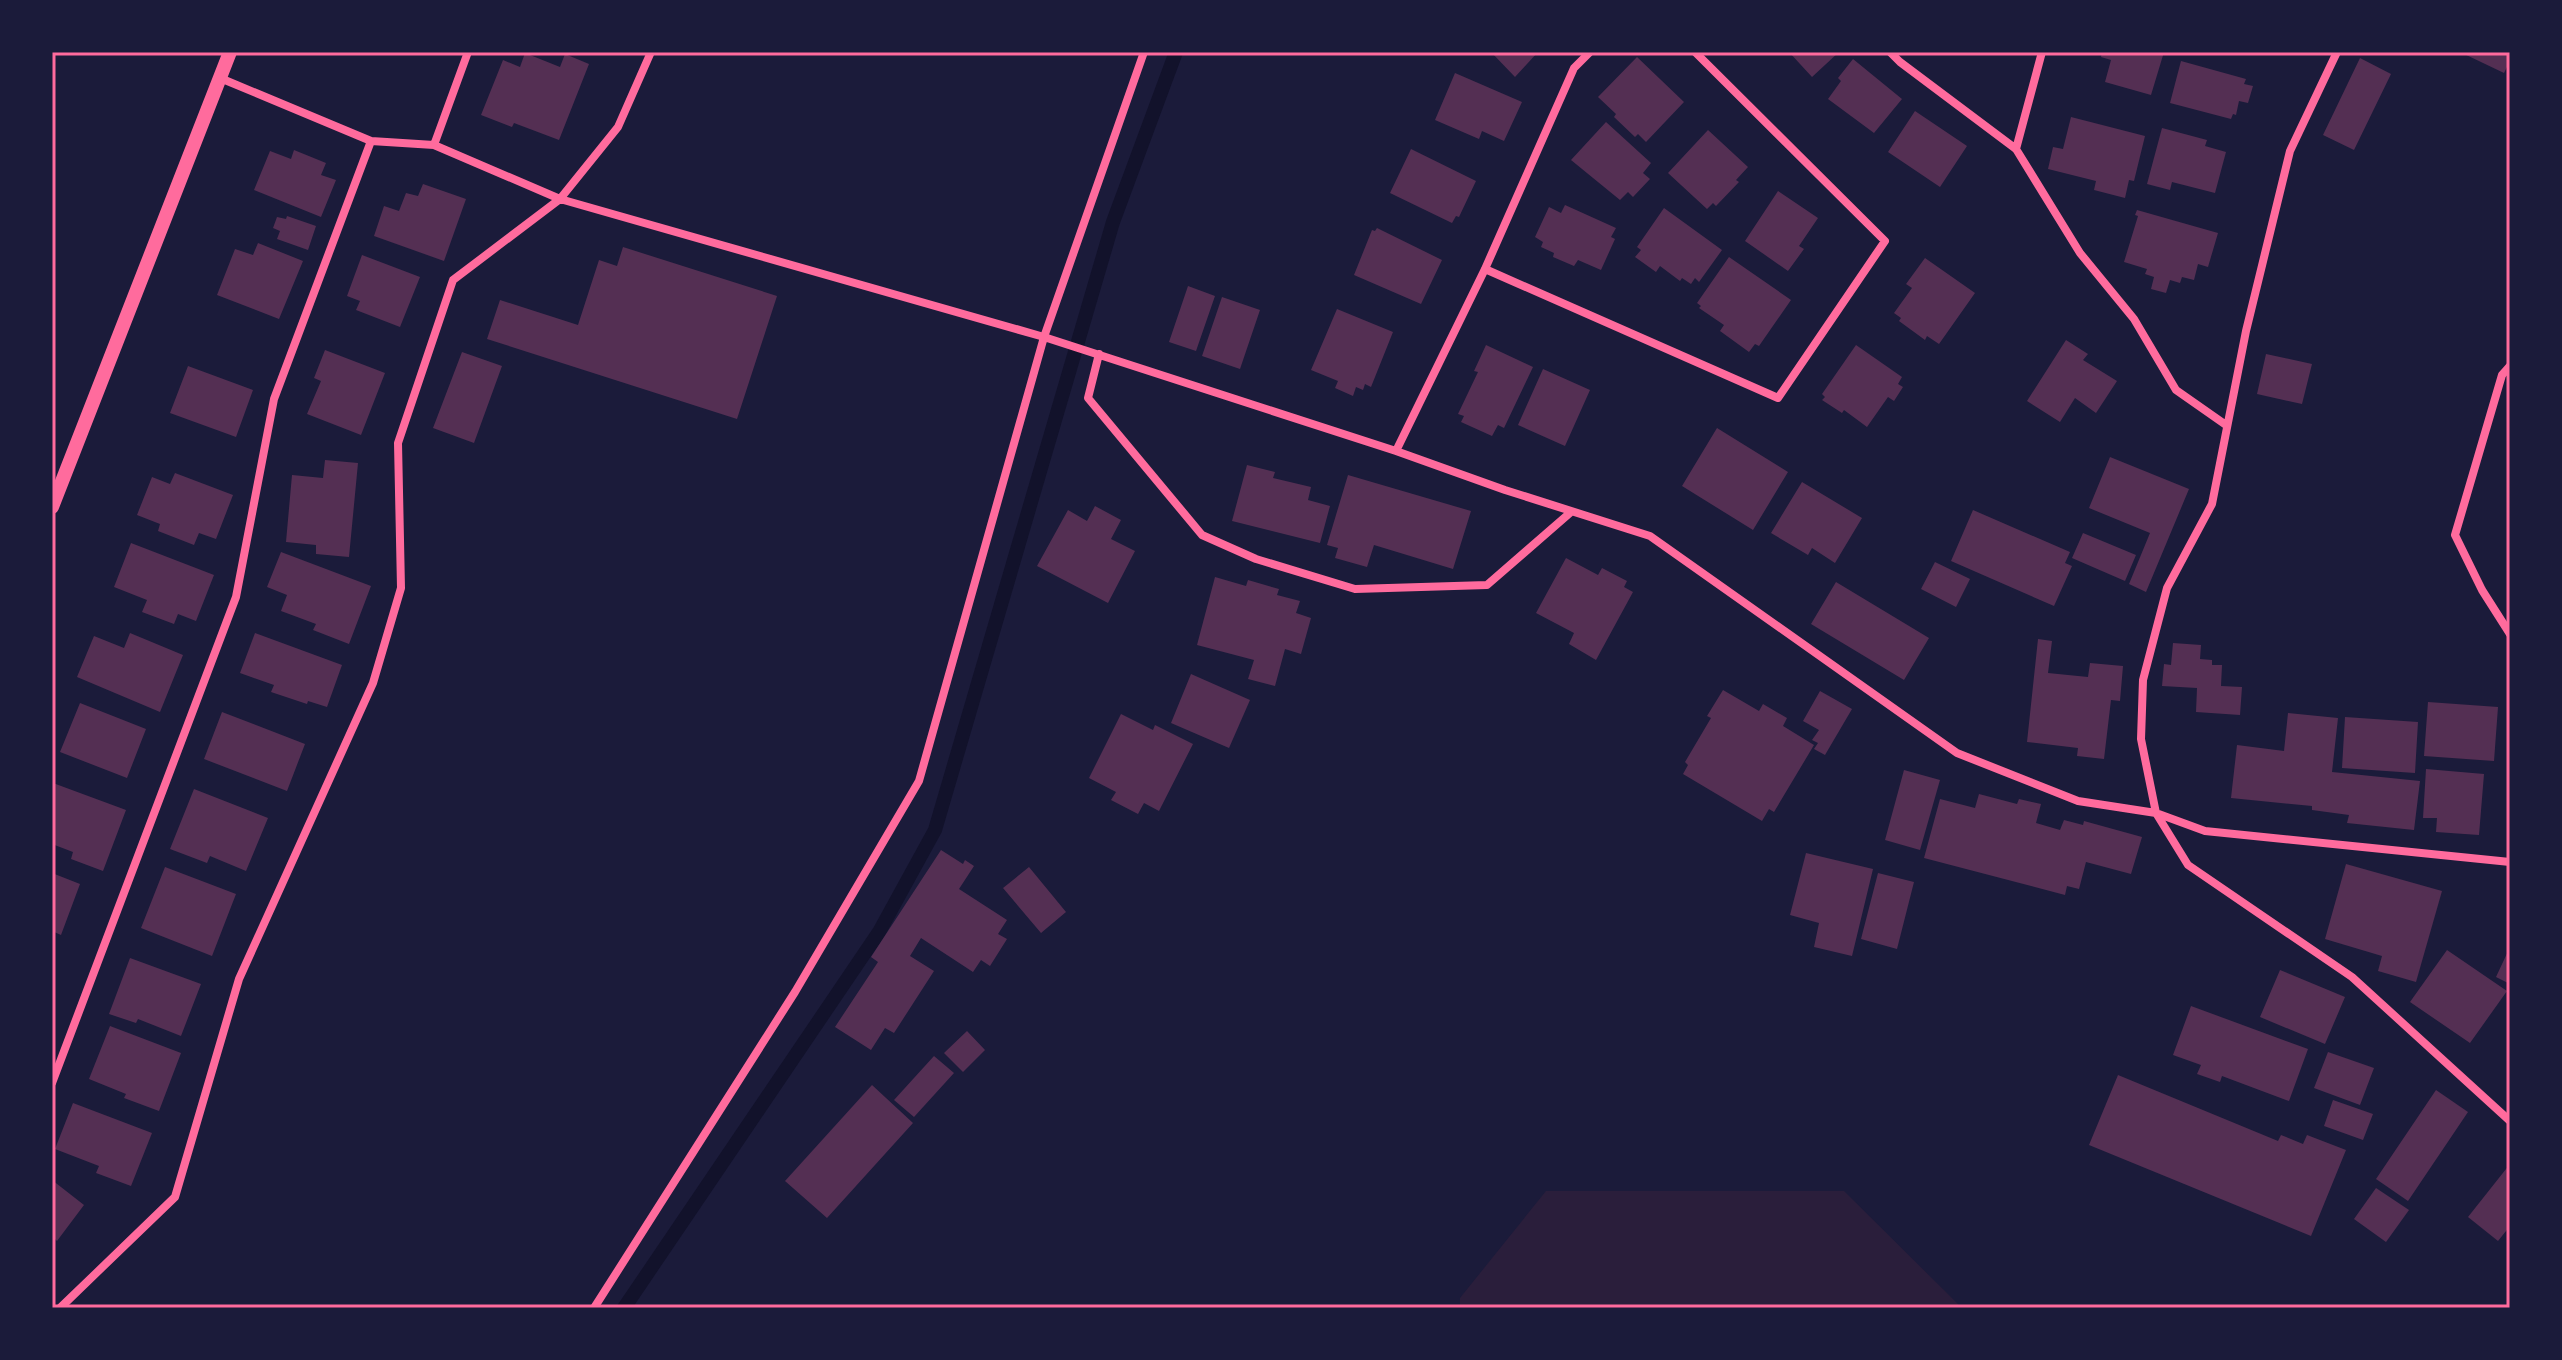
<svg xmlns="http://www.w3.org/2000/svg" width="2562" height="1360" viewBox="0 0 2562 1360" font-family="Bitter,serif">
<rect width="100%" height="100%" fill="#1b1b3a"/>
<path fill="#2a1e3b" d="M1546,1191H1844L1962,1308H1460V1298Z"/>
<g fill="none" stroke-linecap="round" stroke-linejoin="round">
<path stroke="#12122b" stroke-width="14" d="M624,1308L879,932L935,830L1113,222L1176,52"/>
</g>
<path fill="#542f53" d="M1491,52H1538L1515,77Z
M1789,52H1839L1812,77Z
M2102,52H2164L2151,95L2105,82L2111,60L2101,57Z
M2460,52H2510V61L2504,73Z
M525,53L560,67L565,54L589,64L559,140L514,123L512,127L481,115L503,60L520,67Z
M1637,57L1684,102L1646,142L1638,134L1635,137L1614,117L1616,114L1598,97Z
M2360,58L2391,74L2354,150L2323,135Z
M1853,59L1902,99L1874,133L1828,99L1841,81L1838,78Z
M2181,61L2246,79L2244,84L2253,86L2248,103L2239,101L2236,115L2233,114L2231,119L2170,103Z
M1455,73L1522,102L1504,141L1482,131L1479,139L1435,120Z
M1915,111L1967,146L1940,187L1888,152Z
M2071,117L2145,136L2134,181L2129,180L2125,198L2094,190L2096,181L2048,169L2053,147L2063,149Z
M1606,122L1651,163L1643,173L1650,179L1633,197L1628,192L1620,200L1571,160Z
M2162,128L2207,140L2205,146L2226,152L2215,193L2172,182L2170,190L2147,184Z
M1708,130L1748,167L1736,180L1739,182L1716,206L1713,203L1707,209L1668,173Z
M1411,149L1476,181L1459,217L1456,216L1452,223L1390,193Z
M294,150L326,163L321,175L336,180L321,217L254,190L270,151L291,159Z
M423,184L466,199L444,261L374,236L384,206L399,211L406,193L418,196Z
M1778,191L1818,218L1799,246L1804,249L1788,271L1745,241Z
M1565,205L1616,228L1611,237L1615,239L1601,270L1578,260L1574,266L1553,257L1554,253L1541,247L1543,242L1535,237L1549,207L1561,213Z
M1664,208L1722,250L1699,282L1695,278L1691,284L1682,278L1680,281L1660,266L1656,272L1635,257L1641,250L1637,247Z
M2137,210L2218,233L2208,267L2198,264L2194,280L2182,277L2180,283L2170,280L2166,293L2151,289L2154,277L2145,274L2147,269L2124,262L2138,216L2135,215Z
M287,216L316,226L308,250L277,239L280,231L273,228L277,217L286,219Z
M1377,228L1442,260L1421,304L1354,275L1372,230L1375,231Z
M258,243L303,261L279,319L217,295L235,249L253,255Z
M623,247L777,296L737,419L487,339L500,300L578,325L599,260L617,266Z
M362,255L420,277L400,327L356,310L360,301L347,296Z
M1729,257L1791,300L1759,346L1755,344L1749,352L1720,331L1724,325L1699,308L1701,306L1697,303Z
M1925,258L1975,293L1939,344L1927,336L1925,340L1899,321L1901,318L1894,313L1912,288L1906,284Z
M1188,286L1215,296L1196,351L1169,342Z
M1222,297L1260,310L1240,369L1202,356Z
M1337,309L1393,332L1371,387L1365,384L1363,390L1356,387L1353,396L1335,388L1338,381L1311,370Z
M2066,340L2088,354L2083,360L2117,381L2096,413L2075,398L2060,422L2027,401Z
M1486,345L1533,367L1504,428L1498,425L1492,436L1461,422L1464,416L1458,414L1478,372L1474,371Z
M1856,345L1902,377L1898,384L1903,387L1894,401L1888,397L1867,427L1844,410L1842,413L1822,400L1825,397L1822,394Z
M325,350L385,373L361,435L307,414L321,381L314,378Z
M462,352L502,366L474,443L433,428Z
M2266,354L2312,364L2302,404L2257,394Z
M188,366L253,390L236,437L170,413Z
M1543,369L1590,390L1565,446L1518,425Z
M1717,428L1788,472L1753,530L1682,486Z
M2110,457L2189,489L2146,592L2129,584L2150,533L2089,508Z
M325,460L358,463L349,557L316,554V545L286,542L292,475L323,478Z
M1247,465L1275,472L1273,478L1311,487L1308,500L1330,506L1320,543L1232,521Z
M175,473L233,495L216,539L199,533L194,545L158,531L160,524L137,515L152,477L170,484Z
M1348,475L1471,511L1453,569L1374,545L1367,567L1335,558L1338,548L1327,545Z
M1802,482L1862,518L1835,563L1812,548L1808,555L1771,533Z
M1095,506L1121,520L1111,539L1135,551L1108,603L1037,566L1068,510L1087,521Z
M1973,510L2070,552L2065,563L2072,566L2054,606L1951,561Z
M2083,533L2136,555L2125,581L2072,558Z
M131,543L214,575L196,621L178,614L174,624L142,612L147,600L114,587Z
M281,552L371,586L349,644L313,630L316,624L281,611L287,595L267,587Z
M1566,558L1598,575L1602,568L1627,581L1624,587L1633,592L1596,660L1569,644L1574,633L1536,613Z
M1935,562L1970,579L1956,607L1921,589Z
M1215,577L1246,586L1248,580L1279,589L1277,595L1300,601L1296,613L1311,618L1301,654L1285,649L1275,686L1248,679L1254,660L1197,645Z
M1836,582L1929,638L1904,680L1811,624Z
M130,633L183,655L160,712L77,677L94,636L124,648Z
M255,633L342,665L327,707L308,701L307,704L271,692L274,685L240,673Z
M2038,639L2052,641L2048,673L2088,677L2090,663L2123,666L2120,701L2111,700L2104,759L2077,756L2078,748L2027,742Z
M2173,643L2201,645L2200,659L2212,660V665H2222L2221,686L2242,687L2240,715L2196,712L2197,688L2162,686L2164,664L2171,665Z
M1191,674L1250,700L1229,748L1171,723Z
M1723,690L1759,711L1763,704L1787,718L1783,726L1814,745L1774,812L1769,809L1762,821L1683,774L1688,765L1685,762L1711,718L1707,716Z
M1820,691L1852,709L1825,755L1814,749L1818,743L1812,740L1819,730L1803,721Z
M2428,702L2498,707L2494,761L2424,756Z
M80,703L146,729L127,778L60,752Z
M222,712L305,744L287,791L204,759Z
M2288,713L2338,718L2332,772L2420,781L2414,830L2347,823L2349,815L2312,810V806L2231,798L2237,745L2284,751Z
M1121,714L1153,730L1155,725L1193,744L1159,811L1144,803L1138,814L1111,800L1116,792L1089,778Z
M2345,717L2418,722L2415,773L2342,768Z
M2426,769L2484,774L2479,835L2436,832L2437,818H2423Z
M1904,770L1940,780L1920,850L1885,840Z
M53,783L126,810L103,871L71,859L73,852L52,844Z
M194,789L268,818L246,871L210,856L207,863L170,849Z
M1979,794L2017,804L2019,799L2041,804L2036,823L2060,830L2064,820L2083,825L2084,821L2142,837L2131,874L2086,862L2079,889L2067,886L2065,895L1924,858L1940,799L1975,808Z
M941,850L963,864L965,860L974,866L959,889L1007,920L998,934L1007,939L990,966L981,960L973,972L921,938L910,956L934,971L894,1033L885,1028L871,1050L835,1027L878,962L871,957Z
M1806,853L1873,869L1852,956L1814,947L1819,923L1790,915Z
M2346,864L2442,891L2416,982L2378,971L2382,956L2325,939Z
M165,867L236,894L212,956L141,928Z
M1029,867L1066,912L1041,933L1003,888Z
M52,873L80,884L61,935L52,931Z
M1878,873L1914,882L1897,949L1861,939Z
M2510,947V984L2496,977Z
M2447,950L2507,991L2470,1043L2410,1002Z
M130,958L201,984L181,1036L138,1019L136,1023L109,1014Z
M2280,970L2345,997L2325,1044L2260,1017Z
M2191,1006L2308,1049L2289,1101L2222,1076L2220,1082L2197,1074L2201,1065L2173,1055Z
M110,1026L181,1053L159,1111L124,1098L126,1094L89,1079Z
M967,1031L985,1050L963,1072L944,1053Z
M2328,1052L2374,1068L2360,1105L2314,1088Z
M934,1056L954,1073L914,1117L894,1100Z
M2118,1075L2278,1141L2281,1135L2303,1144L2307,1135L2346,1150L2311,1236L2089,1145Z
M872,1085L913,1123L827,1218L785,1181Z
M2436,1090L2468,1112L2408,1201L2376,1179Z
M2333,1100L2373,1114L2363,1140L2324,1126Z
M73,1103L152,1133L131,1186L96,1173L99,1166L55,1149Z
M2510,1164V1226L2498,1241L2468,1217Z
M52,1180L84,1205L57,1241L54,1238L52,1240Z
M2376,1188L2409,1210L2386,1242L2354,1219Z"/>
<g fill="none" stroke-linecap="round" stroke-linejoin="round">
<path stroke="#ff6b9d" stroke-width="8" d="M1890,52L1900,62L2016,149L2080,253L2134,319L2176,390L2226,425
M2337,52L2290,151L2246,331L2212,504L2167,588L2143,680L2141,739L2156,813L2188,865L2352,977L2510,1121
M220,78L371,141L434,145L560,199L1044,337L1396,451L1505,490L1650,536L1957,753L2078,801L2156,813L2205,831L2510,862
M434,145L468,52
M2016,149L2042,52
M1485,269L1778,398L1885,241L1695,52
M1099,354L1088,398L1202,535L1256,559L1355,589L1487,585L1571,512
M2510,366L2502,375L2455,535L2482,590L2510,634
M1396,451L1485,269L1574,68L1590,52
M52,1083L236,597L274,399L371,141
M60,1308L175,1197L239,979L373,683L401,588L398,443L453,280L560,199L618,127L651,52
M594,1308L795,992L919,781L1044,337L1144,52"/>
<path stroke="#ff6b9d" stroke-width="14" d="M52,507L230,52"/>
</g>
<rect width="2562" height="1360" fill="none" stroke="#1b1b3a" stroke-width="108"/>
<rect x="54" y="54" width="2454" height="1252" fill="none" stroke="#ff6b9d" stroke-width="3"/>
</svg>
